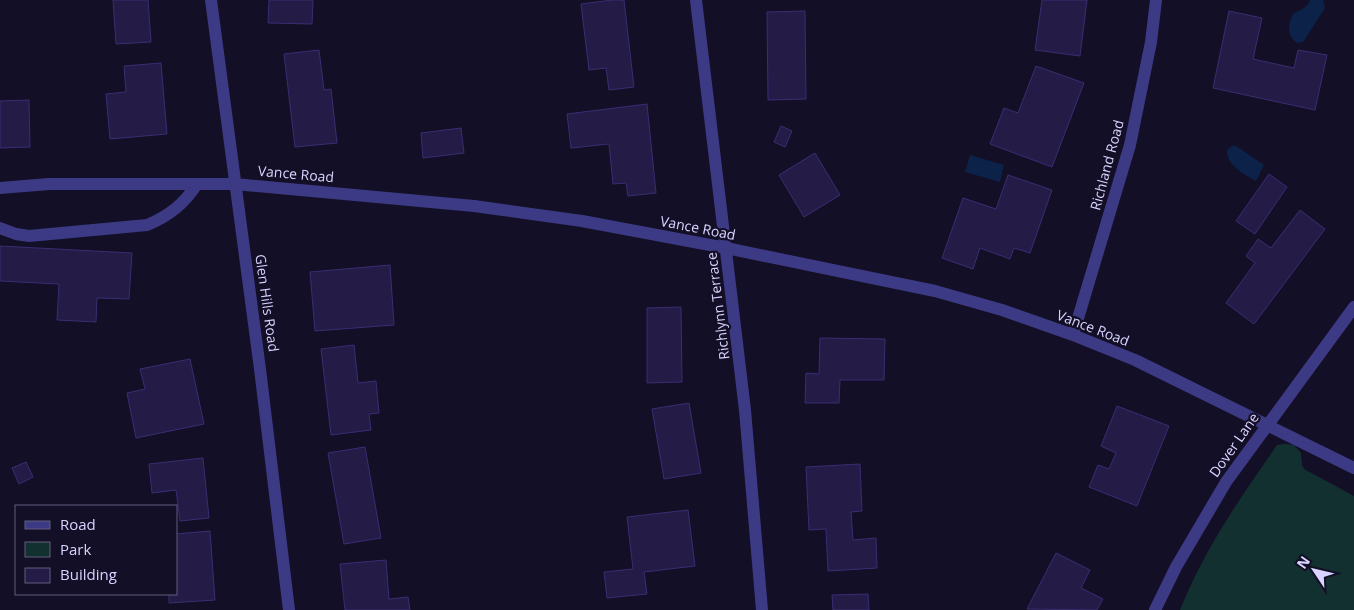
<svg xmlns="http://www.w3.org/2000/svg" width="1354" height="610" viewBox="0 0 1354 610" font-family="'Open Sans',sans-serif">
<rect width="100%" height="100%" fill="#130f26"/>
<path fill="#12302f" d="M1285,444L1294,445L1301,453L1302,465L1304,469L1354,496V610H1180C1204,550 1240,498 1277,445Z"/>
<path fill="#0c2248" d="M1310,0H1323L1325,8L1303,42L1297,43C1286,35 1288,25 1293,14C1299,10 1308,8 1310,0Z
M1232,146H1236L1264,165L1256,181C1244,174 1226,165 1227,150Z
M970,155L1004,165L1000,182L965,172Z"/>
<path fill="#241b47" stroke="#3b2d73" d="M113,0H148L151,42L116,44Z
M269,0H313L312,24L268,23Z
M612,0H624L634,87L609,90L606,68L589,70L581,4Z
M1042,0H1087L1080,56L1035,50Z
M805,11L806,99L768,100L767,12Z
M1229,11L1262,18L1253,59L1294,68L1298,50L1327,55L1315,110L1213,88Z
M319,50L324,90L331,89L337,143L295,147L284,54Z
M161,63L167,134L110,139L106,94L126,92L124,66Z
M1036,66L1084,83L1052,167L990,144L1004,108L1018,113Z
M29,100L30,147L0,148V101Z
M647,104L656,193L628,196L626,183L613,184L609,144L571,148L567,114Z
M781,126L792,131L785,147L774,142Z
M461,128L464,153L423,158L421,133Z
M815,153L840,195L804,217L779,175Z
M1269,174L1287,187L1255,234L1236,221Z
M1008,175L1052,190L1030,253L1014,248L1010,259L980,248L973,269L942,258L963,198L996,209Z
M1300,210L1325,229L1254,324L1226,303L1255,263L1246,256L1258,239L1271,248Z
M0,246L132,253L129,299L97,298L96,322L57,320L59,284L0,281Z
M390,265L394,325L315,331L310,272Z
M681,307L682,382L647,383V308Z
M820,338L885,339L884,380H840L839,403H805L806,373L819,374Z
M354,345L358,383L376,381L379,413L369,414L371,430L331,435L321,349Z
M190,359L204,424L136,438L127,393L145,389L140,369Z
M689,403L701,473L664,479L652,409Z
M1117,406L1169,426L1137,506L1089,487L1098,465L1109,469L1116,453L1101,446Z
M365,447L381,538L344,544L328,453Z
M203,458L209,518L180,521L176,490L152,493L149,464Z
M26,462L33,477L19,484L12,468Z
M860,464L862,511L851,512L853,540L876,538L877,568L828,571L826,529L809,530L806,467Z
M688,510L695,566L644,572L647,594L607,598L604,572L633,569L627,517Z
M210,531L215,600L169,603V594H176V534Z
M1056,553L1090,570L1081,588L1103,599L1097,610L1027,609Z
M386,560L389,599L408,597L410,610H345L340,564Z
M868,594L869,610H833L832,595Z"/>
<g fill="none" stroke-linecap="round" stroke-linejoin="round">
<path stroke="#3d3a85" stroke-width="12" d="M211,0L260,369L289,610
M696,0L745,410L762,610
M0,188L49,184H235L474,206L582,221L726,248L935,291L1002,310L1073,335L1135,360L1354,468
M0,228L16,234L29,236L147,225C169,216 184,204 197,184
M1073,335L1130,145L1151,42L1156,0
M1155,610L1176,567L1226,482L1354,307"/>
</g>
<g text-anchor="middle" stroke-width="4.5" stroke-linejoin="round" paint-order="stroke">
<g font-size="14" fill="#d9d4ff" stroke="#130f26">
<text transform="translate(1107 165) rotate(-75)" y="5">Richland Road</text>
<text transform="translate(296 174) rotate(5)" y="5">Vance Road</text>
<text transform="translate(698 228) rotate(11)" y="5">Vance Road</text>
<text transform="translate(267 303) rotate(82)" y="5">Glen Hills Road</text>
<text transform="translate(718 306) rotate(-97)" y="5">Richlynn Terrace</text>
<text transform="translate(1093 328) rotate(21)" y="5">Vance Road</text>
<text transform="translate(1234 445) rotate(-55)" y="5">Dover Lane</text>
</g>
</g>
<rect x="15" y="505" width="162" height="90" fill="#130f26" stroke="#625e7d"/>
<rect x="25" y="521" width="25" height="8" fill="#3d3a85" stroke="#625e7d"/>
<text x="60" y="530" font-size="15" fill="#d9d4ff">Road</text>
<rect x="25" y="542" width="25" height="15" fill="#12302f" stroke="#625e7d"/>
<text x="60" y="555" font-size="15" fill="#d9d4ff">Park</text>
<rect x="25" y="568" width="25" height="15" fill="#241b47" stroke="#625e7d"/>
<text x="60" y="580" font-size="15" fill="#d9d4ff">Building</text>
<g transform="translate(1314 570) rotate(305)" stroke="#130f26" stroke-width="4" paint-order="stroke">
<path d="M0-4L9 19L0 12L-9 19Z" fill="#d9d4ff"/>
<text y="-8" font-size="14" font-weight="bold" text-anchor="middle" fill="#d9d4ff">N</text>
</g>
</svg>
